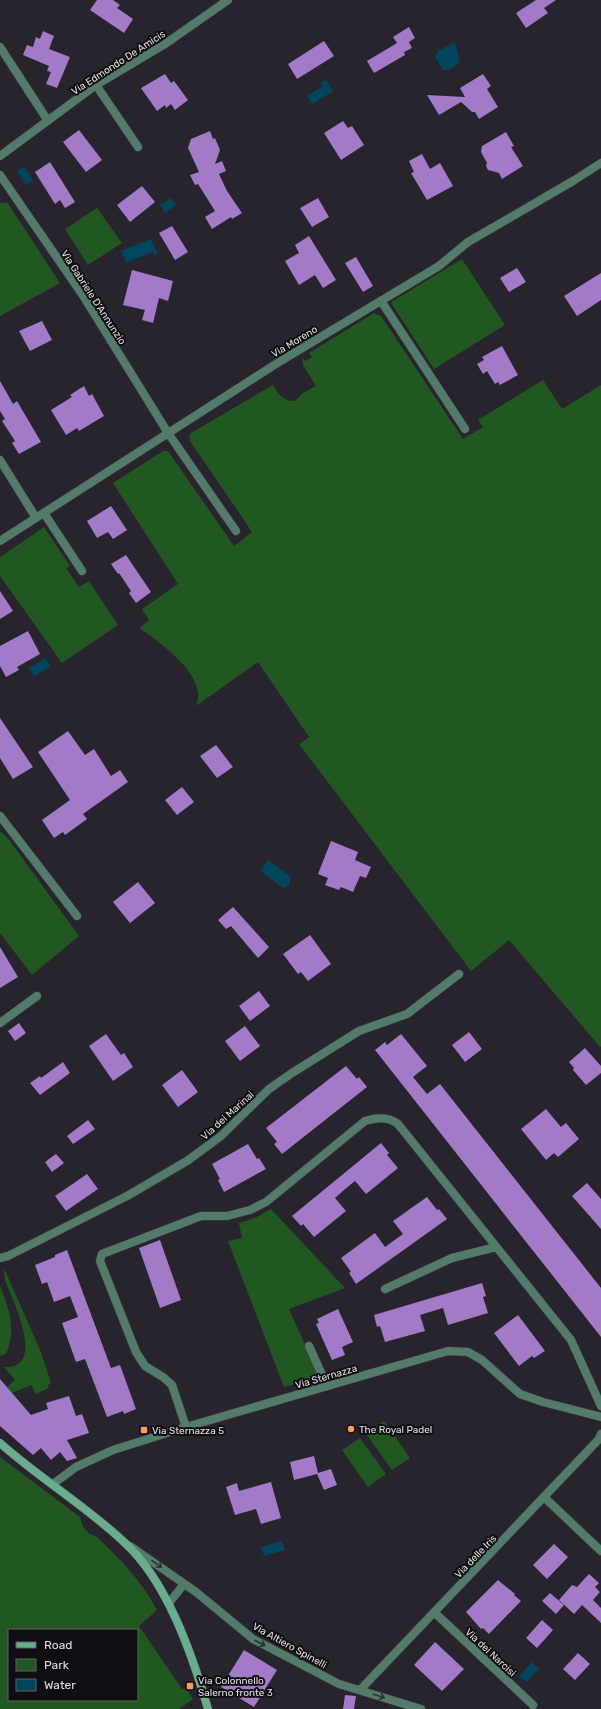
<svg xmlns="http://www.w3.org/2000/svg" width="601" height="1709" viewBox="0 0 601 1709" font-family="Rubik,sans-serif">
<rect width="100%" height="100%" fill="#28242d"/>
<path fill="#215720" fill-rule="evenodd" d="M7,202L60,283L0,316V203Z
M97,208L122,243L88,265L65,229Z
M462,259L505,325L434,369L391,303L393,301Z
M374,313L381,316L463,439L483,427L478,420L543,380L562,409L601,385V1046L600,1047L509,940L471,971L299,744L309,737L258,662L196,706C209,677 160,642 139,628L149,620L142,609L178,584L113,483L163,451H168L234,546L252,532L190,441L189,438L191,433L273,385C279,395 283,401 295,401L303,393L316,386L303,365L302,357L305,361L312,357L309,353Z
M44,527L70,566L66,568L79,587L89,581L118,625L62,663L0,576V557Z
M0,831L7,837L79,936L32,975L0,933Z
M271,1209L345,1288L289,1309L316,1369V1378L284,1387L228,1241L242,1238L239,1223L255,1218Z
M4,1268L41,1352L51,1383L48,1385L49,1388L36,1394L31,1385L12,1393L7,1387L15,1380L4,1367C47,1369 13,1301 6,1283C4,1279 5,1273 4,1268Z
M0,1286C9,1308 17,1330 6,1354L0,1356Z
M384,1421L410,1458L392,1470L366,1434Z
M360,1438L386,1474L368,1487L342,1450Z
M0,1457L80,1517C83,1528 85,1533 97,1537C120,1559 142,1581 157,1610L139,1626L182,1689L186,1688L193,1699L179,1709H0ZM9,1630H137V1700H9Z"/>
<path fill="#00475d" d="M454,43L456,46L460,62L449,70H443L435,57L438,51Z
M326,80L333,91L312,104L307,96L323,86L321,82Z
M24,167L33,180L26,185L17,171Z
M171,198L176,205L165,213L160,205Z
M151,239L158,254L155,255L153,252L126,263L121,251Z
M45,658L51,666L34,676L29,668Z
M268,860L291,877L289,886L283,888L260,871Z
M282,1541L285,1550L264,1556L261,1547Z
M532,1662L539,1669L527,1682L519,1676Z"/>
<path fill="#a27ac8" d="M97,0H113L120,5L117,8L133,19L124,33L90,10Z
M536,0H556L544,8L548,13L526,28L516,13Z
M409,27L415,38L409,42L412,48L404,52L405,55L374,73L367,61L397,43L393,37Z
M43,31L54,36L49,49L70,57L57,88L46,84L51,72L47,71L49,66L23,55L27,45L33,47L36,37L40,39Z
M324,41L334,56L297,79L288,64Z
M165,74L171,83L174,81L188,100L175,110L171,104L166,108L165,105L157,111L141,88Z
M483,74L491,86L487,89L498,107L479,119L475,112H472L461,102L439,115L427,95L465,97L460,88Z
M343,121L348,128L352,126L364,145L341,160L324,133Z
M79,130L102,160L86,172L63,142Z
M210,131L213,139L215,138L220,150L215,164L222,161L226,171L219,174L227,191L242,213L232,219L231,217L212,229L205,217L215,211L198,184L195,185L190,175L199,172L188,148L191,139Z
M506,132L514,146L511,147L523,166L502,179L499,173L488,170L486,166L487,163L481,152L482,146Z
M422,154L430,169L440,163L453,186L427,200L411,173L414,172L409,161Z
M50,162L75,202L65,208L60,200L55,204L35,172Z
M142,186L155,202L130,222L117,205Z
M318,198L329,217L312,227L300,208Z
M172,226L188,252L175,260L159,233Z
M309,236L336,280L323,288L315,275L299,285L285,261L299,253L295,245Z
M356,257L373,286L363,292L345,263Z
M517,268L526,282L509,292L500,278Z
M132,270L173,281L168,301L159,298L153,323L142,320L145,310L123,305Z
M601,273V300L577,316L564,296Z
M42,321L52,340L30,351L19,331Z
M502,346L518,375L500,385L498,382L495,384L487,371L483,374L477,364L484,360L482,357Z
M0,381L13,404L17,401L41,442L19,454L12,443L15,441L2,421L5,419L0,411Z
M84,386L89,396L92,394L104,416L79,431L77,428L66,435L51,410L72,397L70,395Z
M111,506L127,530L113,539L108,532L97,538L87,521Z
M126,555L151,592L136,603L129,593L131,591L119,573L118,574L111,564Z
M0,591L13,611L0,619Z
M28,631L40,654L17,667L19,670L6,677L0,666V646Z
M0,718L33,767L13,779L0,758Z
M68,731L85,755L94,749L111,776L120,770L128,782L83,814L87,819L65,835L63,832L54,838L42,820L70,800L38,752Z
M216,745L233,767L217,778L200,756Z
M182,787L194,802L177,815L165,800Z
M331,841L358,852L355,860L371,867L366,878L360,876L353,892L341,887L339,890L325,885L328,878L318,874Z
M138,882L155,903L130,923L113,902Z
M233,907L269,947L258,958L231,926L226,929L218,920Z
M310,935L331,964L308,981L301,972L298,974L283,954Z
M0,947L18,977L0,988Z
M259,991L270,1006L250,1021L239,1006Z
M19,1023L26,1033L15,1041L8,1031Z
M245,1026L260,1046L240,1061L225,1041Z
M469,1032L482,1049L465,1062L452,1045Z
M106,1034L121,1055L124,1053L133,1067L113,1081L89,1046Z
M401,1034L427,1066L413,1077L427,1094L440,1084L601,1288V1337L375,1050L385,1042L387,1045Z
M585,1048L601,1066V1073L586,1085L573,1070L574,1068L569,1062Z
M63,1062L70,1073L40,1095L30,1083L40,1076L41,1078Z
M346,1066L357,1079L359,1077L367,1087L282,1154L274,1144L277,1142L266,1128Z
M182,1070L198,1092L178,1107L162,1085Z
M546,1109L561,1127L566,1123L579,1139L558,1157L554,1153L546,1160L521,1129Z
M88,1120L95,1129L73,1144L67,1136Z
M381,1143L389,1153L387,1155L398,1168L366,1194L355,1181L344,1190L335,1198L346,1211L314,1237L303,1224L301,1226L292,1216Z
M248,1144L257,1159L259,1158L266,1169L224,1192L218,1180L220,1179L212,1164Z
M56,1154L64,1163L52,1172L45,1162Z
M87,1174L98,1189L66,1211L55,1196Z
M587,1183L601,1199V1229L572,1196Z
M427,1197L437,1210L439,1209L447,1219L356,1284L349,1273L351,1272L341,1258L375,1233L385,1247L403,1234L393,1221Z
M160,1240L181,1300L160,1308L139,1248Z
M67,1250L111,1368L120,1365L136,1409L124,1414L123,1411L107,1417L85,1359L76,1362L62,1323L78,1317L70,1296L54,1302L47,1282L42,1284L35,1265L55,1257V1255Z
M482,1283L486,1296L483,1297L488,1313L448,1325L443,1308L420,1315L425,1331L385,1342L380,1326L377,1327L374,1315Z
M338,1309L353,1342L342,1347L345,1355L332,1360L316,1324L319,1323L317,1319Z
M518,1315L545,1351L534,1358L532,1356L519,1366L494,1333Z
M0,1379L31,1415L48,1409L46,1403L69,1396L76,1416L82,1414L89,1433L67,1440L77,1458L67,1461L60,1452L51,1460L41,1448L33,1455L0,1426Z
M314,1456L318,1473L331,1469L337,1485L324,1490L317,1474L294,1480L290,1462Z
M271,1482L281,1518L261,1524L256,1509L235,1515L226,1487L237,1483L239,1491Z
M554,1544L568,1557L547,1579L533,1565Z
M589,1574L599,1583L595,1587L600,1592L593,1600L601,1608V1623L582,1605L574,1614L559,1600L572,1585L577,1587Z
M498,1580L515,1594L514,1595L521,1601L489,1634L483,1628L481,1629L466,1612Z
M550,1593L564,1605L556,1614L542,1601Z
M542,1620L553,1630L537,1648L526,1638Z
M435,1642L464,1669L442,1691L414,1665Z
M244,1650L277,1670L254,1707L221,1687Z
M578,1653L590,1664L575,1680L563,1669Z
M345,1695L356,1696L354,1709H343Z"/>
<g fill="none" stroke-linecap="round" stroke-linejoin="round">
<defs>
<path id="service" d="M381,301L465,429
M0,816L77,916
M0,1023L37,996
M385,1289L452,1258L496,1247
M309,1346L327,1386
M186,1427L172,1385L163,1377L145,1366L136,1352L100,1261L102,1254L201,1216H227L250,1210L266,1202L365,1121C377,1117 388,1116 398,1124L571,1340L601,1406"/>
<path id="minor" d="M0,47L48,121
M96,85L138,147
M0,156L96,85L165,44L228,0
M0,175L82,294L168,433L236,531
M0,460L36,518
M44,513L82,571
M0,541L279,362L439,266L468,242L573,181L601,163
M0,1258L8,1256L127,1196L187,1161L221,1136L269,1089L292,1073L359,1031L407,1014L459,974
M53,1484L76,1467L113,1450L186,1427L448,1351L468,1352L482,1360L520,1394L543,1402L601,1417
M544,1497L601,1551
M130,1546L196,1592L253,1639L339,1684L421,1709
M169,1603L184,1584
M435,1613L533,1705
M360,1690L599,1439L601,1434"/>
<path id="secondary" d="M0,1443C39,1478 86,1506 124,1542C167,1581 192,1654 208,1709"/>
</defs>
<use href="#service" stroke="#45424a" stroke-width="9"/>
<use href="#minor" stroke="#45424a" stroke-width="9"/>
<use href="#secondary" stroke="#45424a" stroke-width="9"/>
<use href="#service" stroke="#537b69" stroke-width="8"/>
<use href="#minor" stroke="#537b69" stroke-width="8"/>
<use href="#secondary" stroke="#69ac8e" stroke-width="8"/>
</g>
<defs><path id="oneway-shaft" d="M-6 0H5M1.5-3L5.5 0L1.5 3" fill="none" stroke-width="1.6" stroke-linecap="round" stroke-linejoin="round"/></defs>
<g stroke="#273430">
<use href="#oneway-shaft" transform="translate(157 1564) rotate(35)"/>
<use href="#oneway-shaft" transform="translate(260 1643) rotate(27)"/>
<use href="#oneway-shaft" transform="translate(379 1696) rotate(17)"/>
</g>
<g fill="#fe9b59" stroke="#100e12" stroke-width="1.5">
<circle cx="351" cy="1429" r="4"/>
<rect x="140" y="1426" width="8" height="8" rx="2"/>
<rect x="186" y="1682" width="8" height="8" rx="2"/>
</g>
<g text-anchor="middle" stroke-width="4" stroke-linejoin="round" paint-order="stroke">
<g font-size="10" fill="#e0dee3" stroke="#100e12">
<text transform="translate(118 62) rotate(-33)" y="4">Via Edmondo De Amicis</text>
<text transform="translate(94 297) rotate(57)" y="4">Via Gabriele D'Annunzio</text>
<text transform="translate(294 341) rotate(-31)" y="4">Via Moreno</text>
<text transform="translate(227 1115) rotate(-42)" y="4">Via dei Marinai</text>
<text transform="translate(326 1376) rotate(-16)" y="4">Via Sternazza</text>
<text transform="translate(475 1556) rotate(-46)" y="4">Via delle Iris</text>
<text transform="translate(290 1645) rotate(29)" y="4">Via Altiero Spinelli</text>
<text transform="translate(491 1652) rotate(43)" y="4">Via dei Narcisi</text>
</g>
<g font-size="10" fill="#e0dee3" stroke="#100e12" text-anchor="start">
<text x="359" y="1433">The Royal Padel</text>
<text x="152" y="1434">Via Sternazza 5</text>
<text x="198" y="1684">Via Colonnello<tspan x="198" dy="12">Salerno fronte 3</tspan></text>
</g>
</g>
<rect x="8" y="1629" width="130" height="72" fill="#100e12" stroke="#636166"/>
<rect x="16" y="1642" width="20" height="6" fill="#69ac8e" stroke="#636166"/>
<text x="44" y="1649" font-size="12" fill="#e0dee3">Road</text>
<rect x="16" y="1659" width="20" height="12" fill="#215720" stroke="#636166"/>
<text x="44" y="1669" font-size="12" fill="#e0dee3">Park</text>
<rect x="16" y="1679" width="20" height="12" fill="#00475d" stroke="#636166"/>
<text x="44" y="1689" font-size="12" fill="#e0dee3">Water</text>
</svg>
